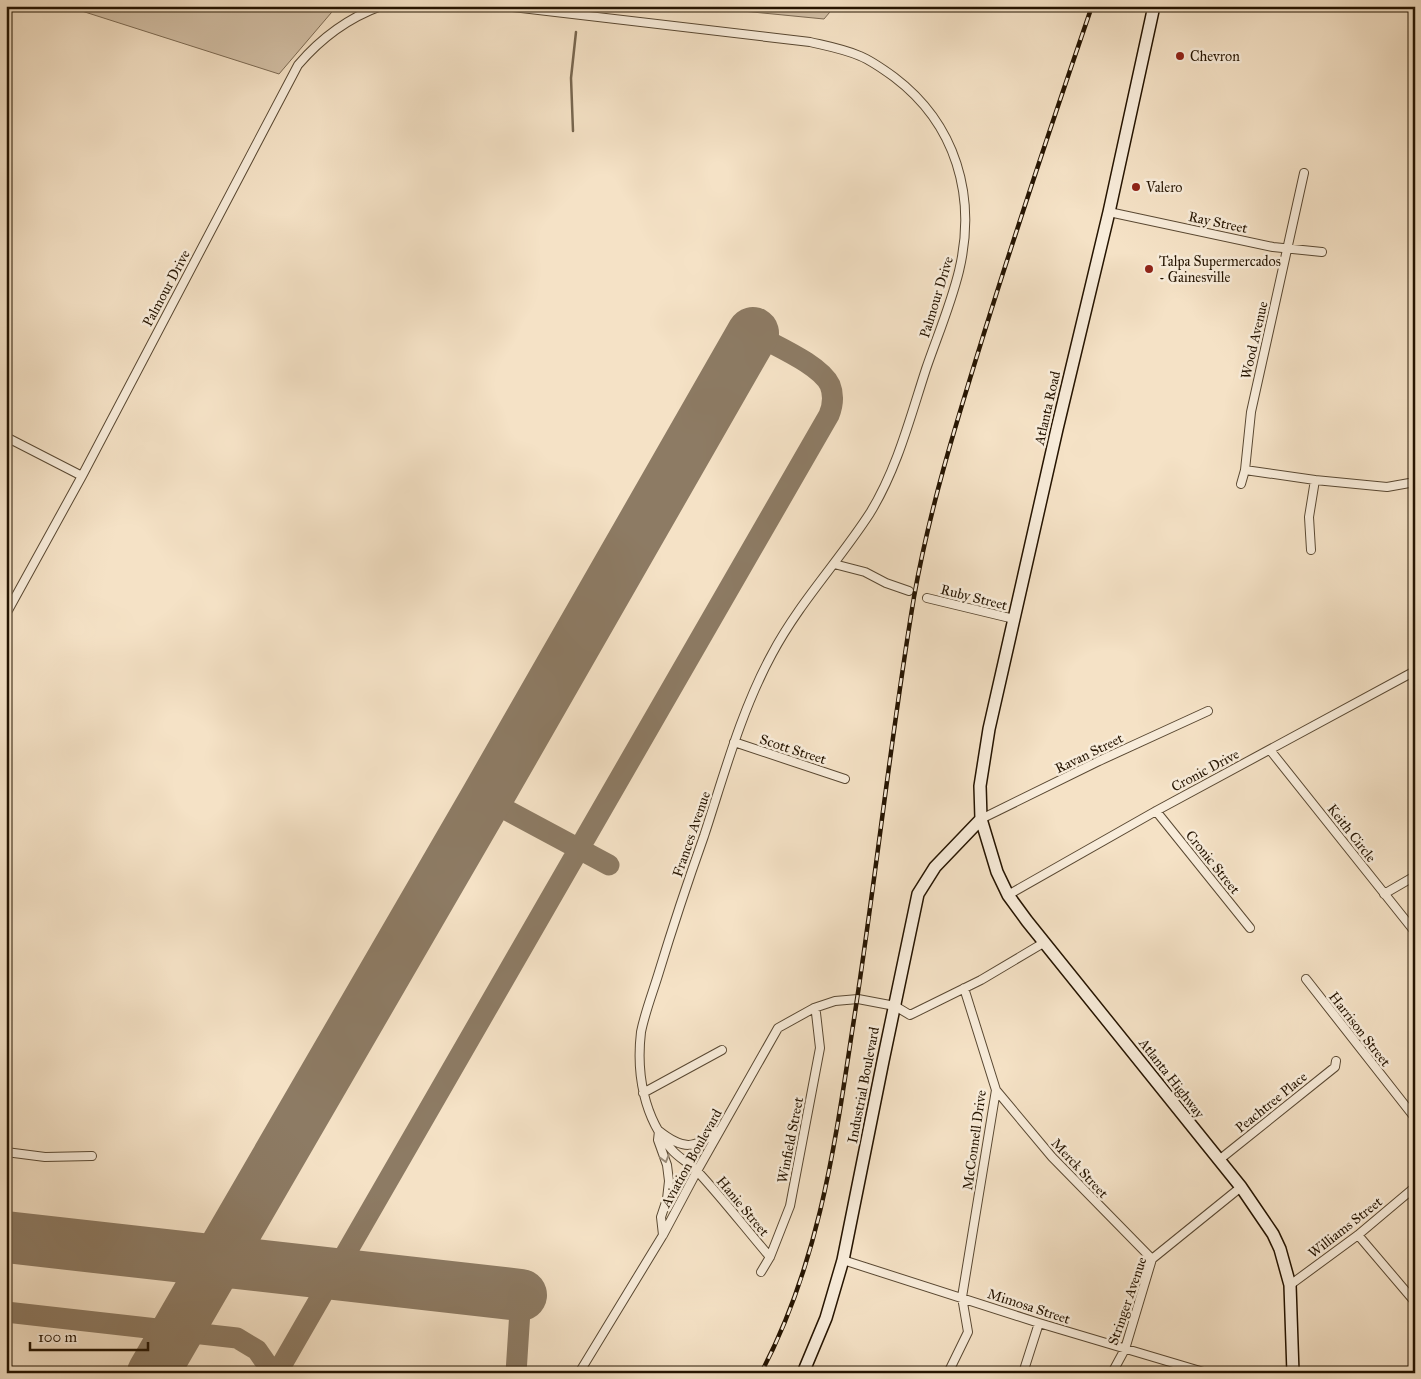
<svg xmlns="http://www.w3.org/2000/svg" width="1421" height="1379" viewBox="0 0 1421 1379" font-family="'IM FELL Great Primer',serif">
<rect width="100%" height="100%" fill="#f5e2c6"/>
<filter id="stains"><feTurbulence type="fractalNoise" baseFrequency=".004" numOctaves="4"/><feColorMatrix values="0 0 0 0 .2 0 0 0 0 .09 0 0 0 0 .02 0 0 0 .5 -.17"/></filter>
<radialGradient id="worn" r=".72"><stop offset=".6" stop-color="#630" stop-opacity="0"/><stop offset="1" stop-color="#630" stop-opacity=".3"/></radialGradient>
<path fill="#d2bfa5" stroke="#7c6a53" d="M66,6H337L279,74Z
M691,6H835L824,19Z"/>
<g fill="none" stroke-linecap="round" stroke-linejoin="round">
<path stroke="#77664f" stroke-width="2.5" d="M573,131L571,78L576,32"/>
<path stroke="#8d7b64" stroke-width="21" d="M486,799L609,865
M6,1312L237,1338L257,1350L273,1373
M277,1373L829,415C833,405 834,395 830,385C820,364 773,345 753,333
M516,1373L521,1295"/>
<path stroke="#8d7b64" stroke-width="52" d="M6,1237L521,1295
M153,1373L486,799L753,333"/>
<defs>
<path id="street" d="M504,6L810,42C827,46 844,49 860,56C872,61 883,69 894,77C956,124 977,196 959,271C951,304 937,337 926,369C910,418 897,469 870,513C839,561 799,603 772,654C741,711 724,775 704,836C688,881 673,926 659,972C653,992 645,1012 641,1032C636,1074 644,1118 672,1150C680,1159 691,1164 698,1172C723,1199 746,1229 770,1257
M1109,212L1273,247L1322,252
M6,437L82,476
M1245,470L1315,480L1387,487L1415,482
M1241,484L1245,470L1251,412L1304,173
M1311,550L1309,517L1315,480
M834,564L865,572L886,583L909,591
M927,598L1014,619
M6,614L82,476L298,65C321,38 348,18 381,6
M734,742L845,779
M1270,750L1415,932
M1156,811L1250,928
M981,819L1099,761L1208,711
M1384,894L1415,876
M1008,895L1156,811L1415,671
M1306,979L1415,1118
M996,1090L1052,1157L1152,1259
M643,1093L722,1050
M6,1152L45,1157L92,1156
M1219,1160L1335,1067L1336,1061
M663,1235L661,1217L667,1199L669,1181L667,1165L658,1140L659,1131C683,1150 694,1149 718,1131
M1358,1235L1415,1302
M843,1260L1039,1323L1207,1373
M761,1272L770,1257L790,1206L820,1048L816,1013L814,1008
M1290,1285L1358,1235L1415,1187
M579,1373L663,1235L697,1171L778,1028L814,1008L835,1001L858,999L895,1006L910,1015L981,980L1045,942
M948,1373L968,1332L962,1297L996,1090L964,988
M1023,1373L1039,1323
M1112,1373L1125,1349L1152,1259L1241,1187"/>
<path id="secondary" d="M1154,6L1109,212L1057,429L989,729L980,786L981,819L997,872L1008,895L1027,921L1241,1187L1273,1234L1280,1249L1290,1285L1293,1373
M803,1373L826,1318L843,1260L883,1061L918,894L935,867L981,819"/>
</defs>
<use href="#street" stroke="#594832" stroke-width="10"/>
<use href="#secondary" stroke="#251401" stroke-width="14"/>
<use href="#street" stroke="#f8ecda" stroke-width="8"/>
<use href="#secondary" stroke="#f8ecda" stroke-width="11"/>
<defs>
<path id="rail" d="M761,1373C818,1265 834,1151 852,1032C875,887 890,741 914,597C930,506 958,417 985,330C1019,221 1055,114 1092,6"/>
</defs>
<use href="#rail" stroke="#251401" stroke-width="4.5"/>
<use href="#rail" stroke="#f8ecda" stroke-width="2.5" stroke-dasharray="8" stroke-linecap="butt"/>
</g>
<defs><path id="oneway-chevron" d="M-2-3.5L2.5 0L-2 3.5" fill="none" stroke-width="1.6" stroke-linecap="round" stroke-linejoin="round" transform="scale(1.25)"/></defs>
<use stroke="#998b78" href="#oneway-chevron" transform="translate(665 1159) rotate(75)"/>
<g fill="#8f2418" stroke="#f8ecda" stroke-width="2">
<circle cx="1180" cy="56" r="5"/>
<circle cx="1136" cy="187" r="5"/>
<circle cx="1149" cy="269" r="5"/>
</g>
<g text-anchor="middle" stroke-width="5" stroke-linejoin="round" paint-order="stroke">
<g font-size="14" fill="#251401" stroke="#f8ecda" text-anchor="start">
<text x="1190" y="61">Chevron</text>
<text x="1146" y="192">Valero</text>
<text x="1159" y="266">Talpa Supermercados<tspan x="1159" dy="16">- Gainesville</tspan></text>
</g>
<g font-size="14" fill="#251401" stroke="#f8ecda">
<text transform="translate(1218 222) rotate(12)" y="5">Ray Street</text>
<text transform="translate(166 288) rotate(-62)" y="5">Palmour Drive</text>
<text transform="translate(936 297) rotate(-73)" y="5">Palmour Drive</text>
<text transform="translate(1254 340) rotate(-77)" y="5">Wood Avenue</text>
<text transform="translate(1047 408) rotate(-77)" y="5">Atlanta Road</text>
<text transform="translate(974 597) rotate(14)" y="5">Ruby Street</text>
<text transform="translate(793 749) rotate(18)" y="5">Scott Street</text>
<text transform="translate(1089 753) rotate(-26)" y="5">Ravan Street</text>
<text transform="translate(1205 770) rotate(-28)" y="5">Cronic Drive</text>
<text transform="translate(1352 833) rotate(52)" y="5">Keith Circle</text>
<text transform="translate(691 834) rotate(-71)" y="5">Frances Avenue</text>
<text transform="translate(1213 862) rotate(51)" y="5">Cronic Street</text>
<text transform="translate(1360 1029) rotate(52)" y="5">Harrison Street</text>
<text transform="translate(1172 1078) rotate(52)" y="5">Atlanta Highway</text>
<text transform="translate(863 1085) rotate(-79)" y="5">Industrial Boulevard</text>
<text transform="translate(1271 1102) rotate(-39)" y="5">Peachtree Place</text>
<text transform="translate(790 1140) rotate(-79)" y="5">Winfield Street</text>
<text transform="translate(974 1140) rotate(-82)" y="5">McConnell Drive</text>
<text transform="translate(691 1158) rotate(-61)" y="5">Aviation Boulevard</text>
<text transform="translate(1080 1168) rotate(47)" y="5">Merck Street</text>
<text transform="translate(743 1206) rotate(50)" y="5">Hanie Street</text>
<text transform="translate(1345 1227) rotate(-38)" y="5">Williams Street</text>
<text transform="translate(1127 1301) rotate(-71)" y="5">Stringer Avenue</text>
<text transform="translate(1029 1306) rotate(18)" y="5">Mimosa Street</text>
</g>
</g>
<rect width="1421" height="1379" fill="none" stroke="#f5e2c6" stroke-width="25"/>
<rect x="8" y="8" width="1406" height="1364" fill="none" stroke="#251401" stroke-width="2.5"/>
<rect x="12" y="12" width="1396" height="1354" fill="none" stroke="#251401"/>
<path d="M30 1342v8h118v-8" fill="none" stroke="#251401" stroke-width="2.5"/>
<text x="38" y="1342" font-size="15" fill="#251401" stroke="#f8ecda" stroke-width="4" paint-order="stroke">100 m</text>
<rect width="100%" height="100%" filter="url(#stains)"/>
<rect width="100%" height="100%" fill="url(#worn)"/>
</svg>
